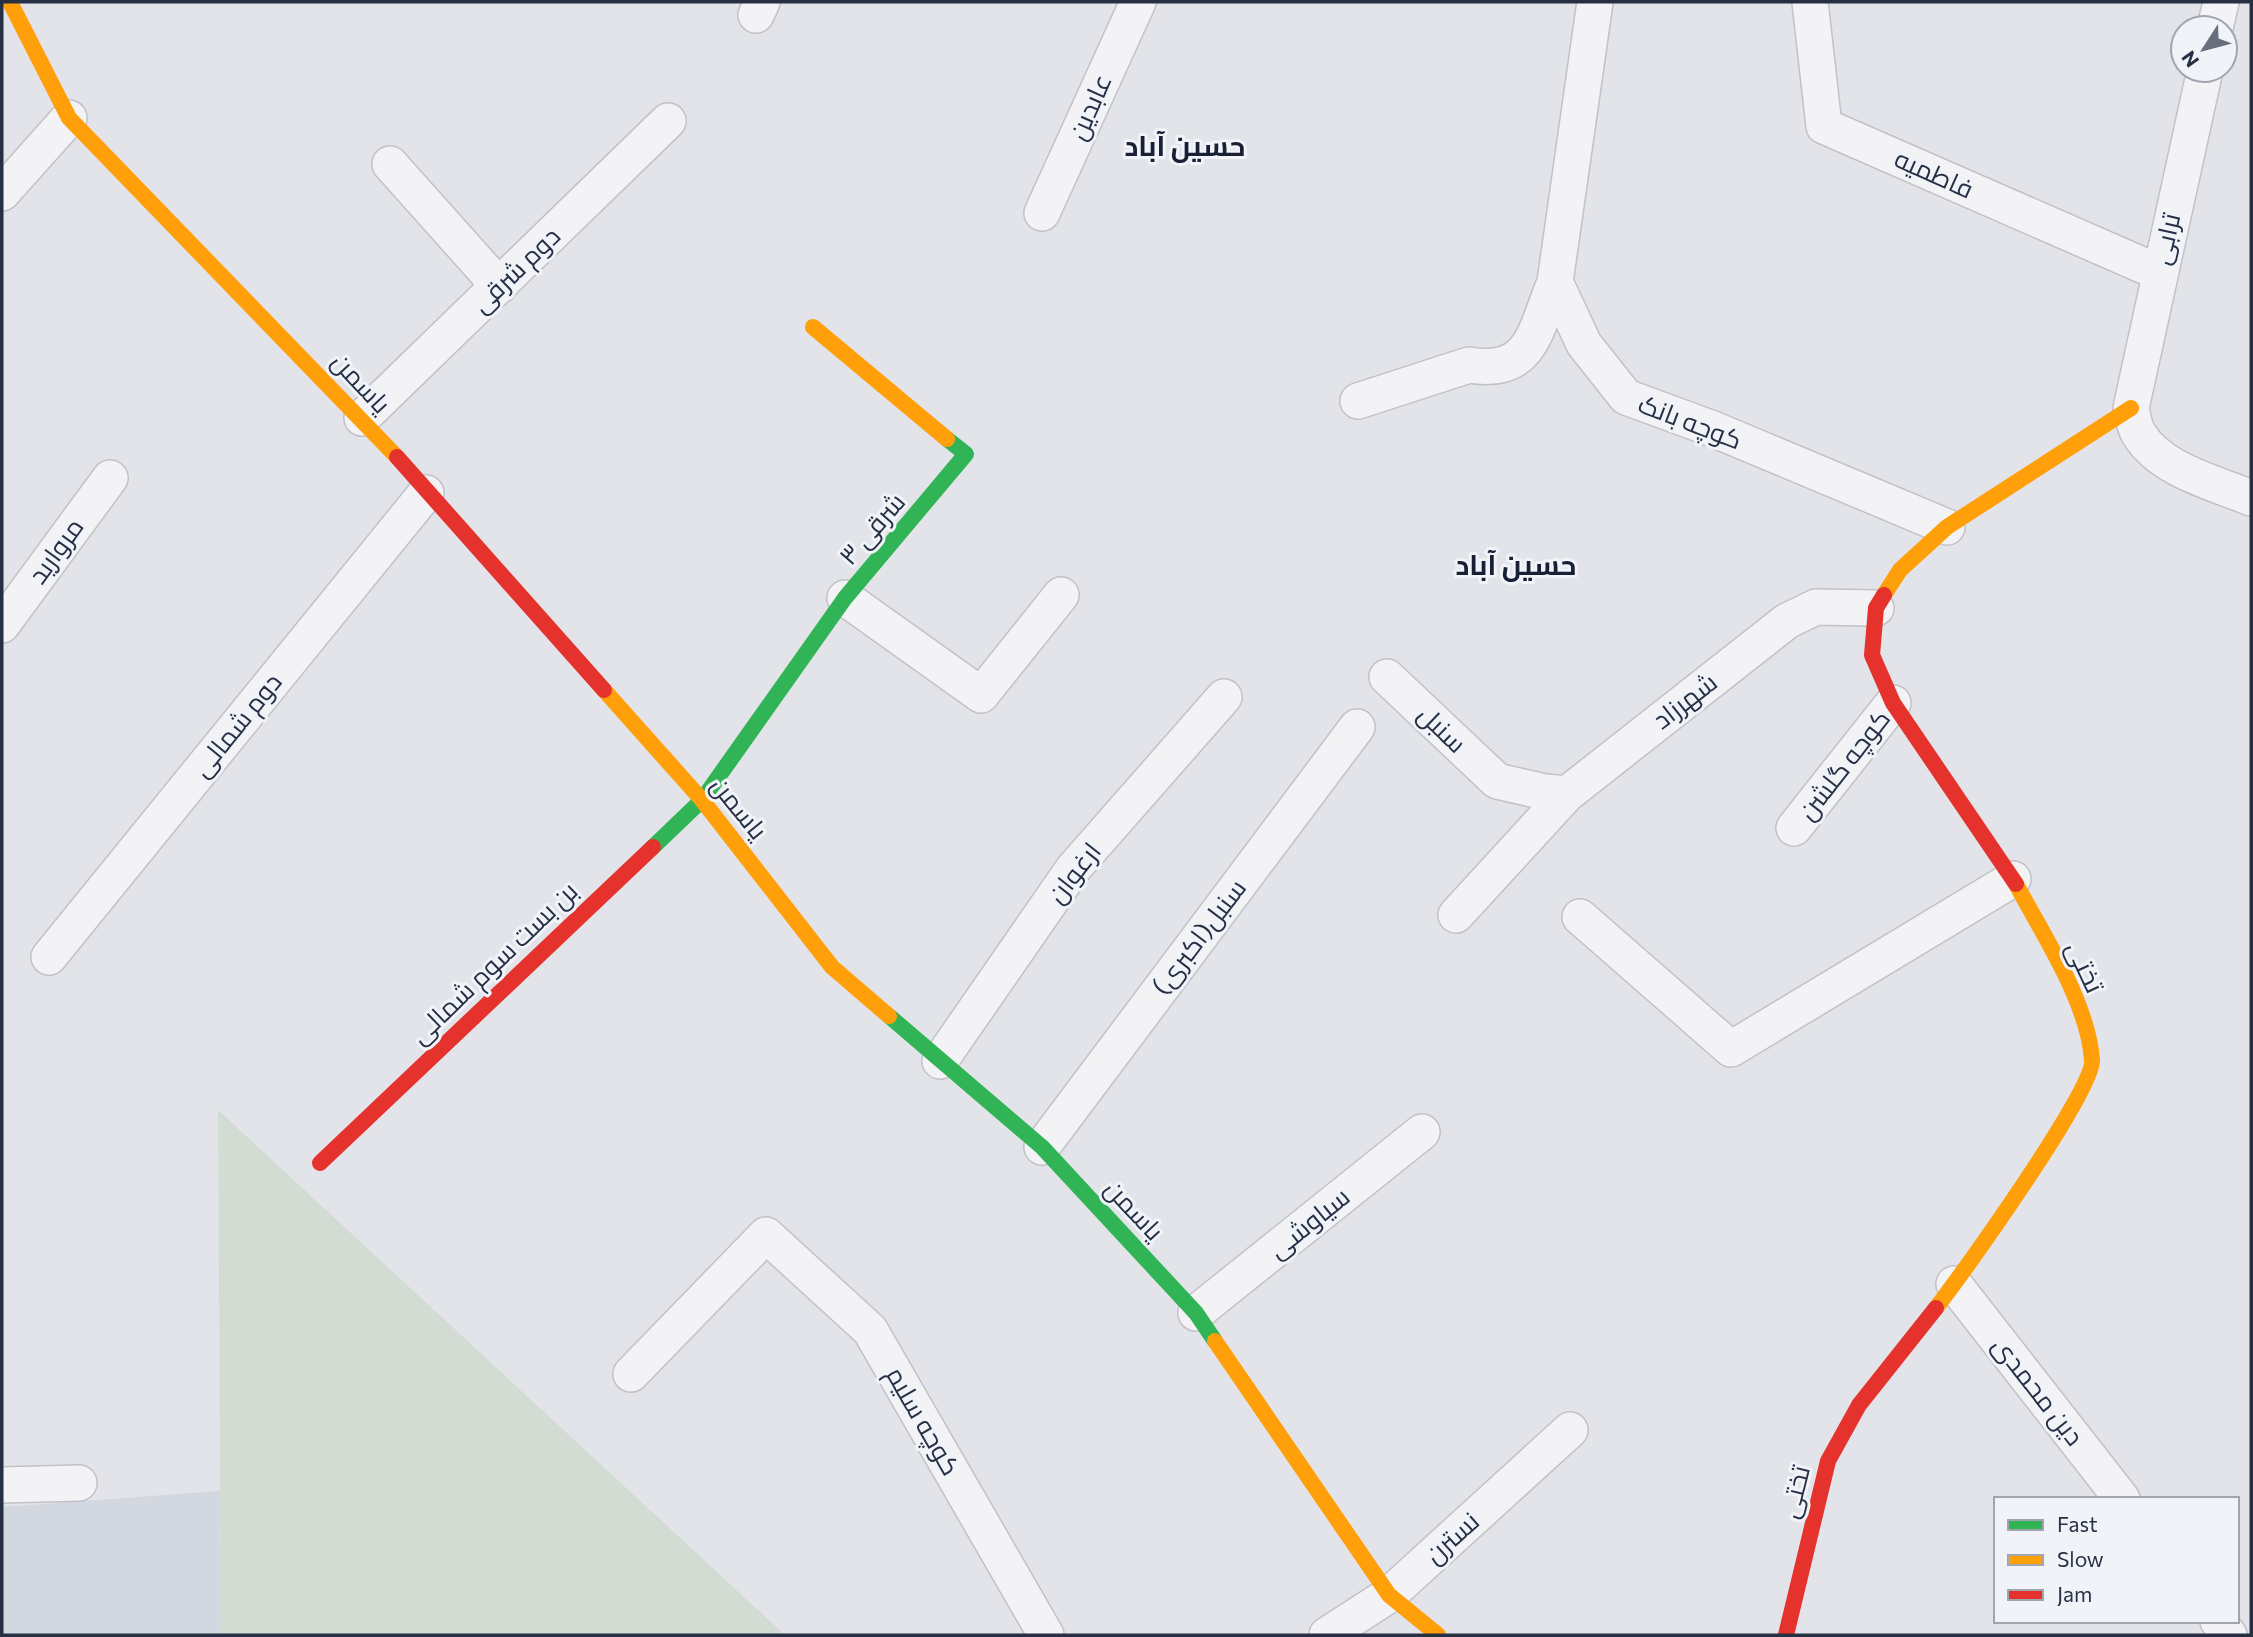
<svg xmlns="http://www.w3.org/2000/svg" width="2253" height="1637" viewBox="0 0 2253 1637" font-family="Commissioner,Cairo,sans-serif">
<rect width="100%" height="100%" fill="#e3e4e9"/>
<path fill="#d3d7df" d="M220,1491L221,1635H2V1507Z"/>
<path fill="#d2dcd3" d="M218,1110L785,1635H221Z"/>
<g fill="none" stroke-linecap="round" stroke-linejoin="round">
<defs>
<path id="street" d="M1595,2L1555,282L1584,344L1626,397L1713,429L1947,527
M1810,2L1824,126L2158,272
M756,15L762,2
M2215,28L2221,2
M2205,70L2131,408C2133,416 2134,427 2139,434C2160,470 2215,483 2251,498
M390,164L499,286
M2,193L69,118
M1042,213L1138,2
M1358,401L1469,365C1533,376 1535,329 1555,282
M362,418L668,121
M845,598L981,695L1061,595
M2,625L110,478
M1387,677L1497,781L1545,792L1567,794L1787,621L1816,607L1876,608
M1794,828L1893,703
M1456,915L1567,794
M1580,917L1731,1049L2013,879
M49,957L426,493
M940,1061L1073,869L1224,697
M1042,1147L1357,727
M1954,1284L2122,1499
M1196,1313L1422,1132
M631,1374L766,1235L870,1330L1046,1635
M2,1485L79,1483
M2218,1621L2229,1635
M1327,1635L1389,1595L1570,1430"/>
</defs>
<use href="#street" stroke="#c1c2c7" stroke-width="38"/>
<use href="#street" stroke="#f3f3f5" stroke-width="35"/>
<path stroke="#30b455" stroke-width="16" d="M653,847L702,800L845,598L966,454L947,439
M889,1016L1042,1147L1196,1313L1215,1341"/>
<path stroke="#ff9f0a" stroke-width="16" d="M10,2L69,118L397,457
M813,327L947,439
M1884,595L1900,570L1947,527L2131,408
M604,690L702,800L832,967L889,1016
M1936,1308C1961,1275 2095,1090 2092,1060C2088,1002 2043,935 2016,884
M1215,1341L1389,1595L1438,1635"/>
<path stroke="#e5322d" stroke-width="16" d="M397,457L604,690
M1884,595L1876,608L1872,655L1893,703L2016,884
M320,1163L653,847
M1786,1635L1828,1461L1859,1405L1936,1308"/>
</g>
<g text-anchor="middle" stroke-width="6" stroke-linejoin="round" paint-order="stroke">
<g font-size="26" fill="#272f44" stroke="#f0f3f8">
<text transform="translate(1090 107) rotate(-66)" y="9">عابدین</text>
<text transform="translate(1934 174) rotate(24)" y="9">فاطمیه</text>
<text transform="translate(2166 239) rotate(-77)" y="9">ترابی</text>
<text transform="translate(516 270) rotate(-44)" y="9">دوم شرقی</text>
<text transform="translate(361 383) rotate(47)" y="9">یاسمن</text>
<text transform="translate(1690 422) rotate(21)" y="9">کوچه بانک</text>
<text transform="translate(872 529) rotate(-49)" y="9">۳ شرقی</text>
<text transform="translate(56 551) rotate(-54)" y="9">مروارید</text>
<text transform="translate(1685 701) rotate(-38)" y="9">شهرزاد</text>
<text transform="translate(237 725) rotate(-51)" y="9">دوم شمالی</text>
<text transform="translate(1442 729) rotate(44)" y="9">سنبل</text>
<text transform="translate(1844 765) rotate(-52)" y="9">کوچه گلشن</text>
<text transform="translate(739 808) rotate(51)" y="9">یاسمن</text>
<text transform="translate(1074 873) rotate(-52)" y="9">ارغوان</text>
<text transform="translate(1199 937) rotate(-53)" y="9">سنبل(اکبری)</text>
<text transform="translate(494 963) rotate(-44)" y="9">بن بست سوم شمالی</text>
<text transform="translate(2085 967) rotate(65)" y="9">تختی</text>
<text transform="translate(1134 1210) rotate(47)" y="9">یاسمن</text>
<text transform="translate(1309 1223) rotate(-39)" y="9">سیاوشی</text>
<text transform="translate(2038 1391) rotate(52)" y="9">دین محمدی</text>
<text transform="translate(923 1421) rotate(60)" y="9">کوچه سلیم</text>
<text transform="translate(1795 1492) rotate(-76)" y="9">تختی</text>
<text transform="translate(1452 1538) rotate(-42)" y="9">نسترن</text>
</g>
<g font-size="28" font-weight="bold" fill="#192035" stroke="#f0f3f8">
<text x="1185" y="156">حسین آباد</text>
<text x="1516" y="575">حسین آباد</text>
</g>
</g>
<rect width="2253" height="1637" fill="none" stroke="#272f44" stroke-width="7"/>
<rect x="1994" y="1497" width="245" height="126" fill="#f0f3f8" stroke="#a0a5b0" stroke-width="2"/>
<rect x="2008" y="1520" width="35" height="10" fill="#30b455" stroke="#a0a5b0" stroke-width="2"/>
<text x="2057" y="1532" font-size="21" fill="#272f44">Fast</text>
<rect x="2008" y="1555" width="35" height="10" fill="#ff9f0a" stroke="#a0a5b0" stroke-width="2"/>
<text x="2057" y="1567" font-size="21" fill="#272f44">Slow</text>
<rect x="2008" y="1590" width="35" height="10" fill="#e5322d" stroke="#a0a5b0" stroke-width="2"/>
<text x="2057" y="1602" font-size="21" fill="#272f44">Jam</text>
<g transform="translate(2204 49) rotate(234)"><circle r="33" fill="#f0f3f8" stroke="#a0a5b0" stroke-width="2"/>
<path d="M0-5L12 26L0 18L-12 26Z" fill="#696e7e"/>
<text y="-10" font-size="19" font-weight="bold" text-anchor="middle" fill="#272f44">N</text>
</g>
</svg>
